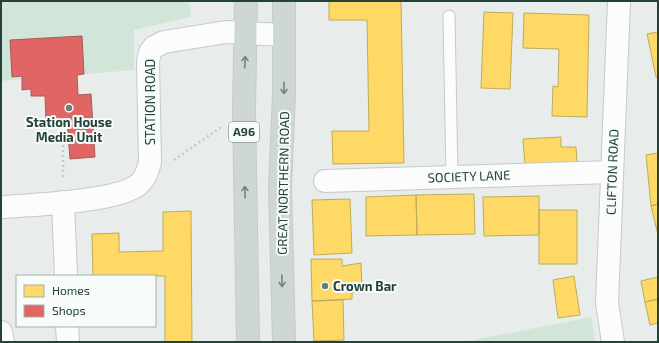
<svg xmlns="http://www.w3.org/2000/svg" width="659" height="343" viewBox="0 0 659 343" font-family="'Exo 2',sans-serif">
<rect width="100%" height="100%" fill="#e8edeb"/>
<path fill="#d1e6d8" d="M1,1H189L191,17L134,30V70L1,81Z
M591,317L595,342H463Z"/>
<path fill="#ffd966" stroke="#bdac59" d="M329,1H401L404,163L333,164L332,131H369L367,20H329Z
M484,12L513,13L510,89L481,88Z
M524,13L589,15L587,117L552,116L553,86L558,87L559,49L523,48Z
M658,32V77H656L647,34Z
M561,137V147H576L577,162L525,165L523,139Z
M658,153V204L651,206L646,155Z
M474,194L475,234L417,235L416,195Z
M416,195L417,235L366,236V197Z
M539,196V235L484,236L483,197Z
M350,199L352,253L314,255L312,200Z
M658,204V235L651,206Z
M539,210H577V264H539Z
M191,211L192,342H165V276H93L92,234L119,233V252L163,251V212Z
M311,259H342V266L361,263L362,292H352V299L312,301Z
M574,276L580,315L558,318L553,280Z
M658,277V299L645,302L641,281Z
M658,299V323L650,325L645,302Z
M343,300L344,340L314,341L312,301Z"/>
<path fill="#e06666" stroke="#a85b59" d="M82,36L84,74L77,75L78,95L91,94L95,157L70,159L67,120L46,121L45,96H31V89L22,90V76L12,77L10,40Z"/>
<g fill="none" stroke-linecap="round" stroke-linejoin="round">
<defs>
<path id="lane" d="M449,16L452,177"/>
<path id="street" d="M325,181L612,172
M63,202L66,276
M1,207C30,205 119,202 139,184C146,178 148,170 150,162L148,61L150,52L154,47L164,42L226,32L284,35
M67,326L68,342
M1,332L3,342"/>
<path id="secondary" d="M613,342L607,303L619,1"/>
<path id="primary" d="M246,1L244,111L248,342
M284,342L280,186L284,94V1"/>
</defs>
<use href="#lane" stroke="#c5cac8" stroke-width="13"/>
<use href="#street" stroke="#c5cac8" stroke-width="24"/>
<use href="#secondary" stroke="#c3cbc8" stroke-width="24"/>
<use href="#primary" stroke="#c3ccc9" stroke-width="24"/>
<path stroke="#c3ccca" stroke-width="2.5" stroke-dasharray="2 3" stroke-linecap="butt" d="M63,120V179
M174,160L221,127"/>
<use href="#lane" stroke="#fcfcfc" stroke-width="11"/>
<use href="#street" stroke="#fcfcfc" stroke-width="22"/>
<use href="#secondary" stroke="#fcfcfc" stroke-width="22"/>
<use href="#primary" stroke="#cfd7d5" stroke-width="22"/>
</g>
<defs><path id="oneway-shaft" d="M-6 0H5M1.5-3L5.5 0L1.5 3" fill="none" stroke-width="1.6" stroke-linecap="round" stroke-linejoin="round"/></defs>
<g stroke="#718580">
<use href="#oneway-shaft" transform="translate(245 62) rotate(-88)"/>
<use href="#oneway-shaft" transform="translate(284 88) rotate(90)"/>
<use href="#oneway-shaft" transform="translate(245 192) rotate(-91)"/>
<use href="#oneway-shaft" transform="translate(282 281) rotate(88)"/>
</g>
<g fill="#697e78" stroke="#f7fbf9" stroke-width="1.5">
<circle cx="69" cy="108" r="4"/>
<circle cx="325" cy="286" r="4"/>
</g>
<g text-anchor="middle" stroke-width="4" stroke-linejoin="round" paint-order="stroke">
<rect fill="#f7fbf9" stroke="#637a73" stroke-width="1" x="229" y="122" width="30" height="20" rx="3"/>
<g font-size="12" font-weight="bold" fill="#24423a">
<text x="244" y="136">A96</text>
</g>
<g font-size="13" fill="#24423a" stroke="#f7fbf9">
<text transform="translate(150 102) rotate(-90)" y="5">STATION ROAD</text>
<text transform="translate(612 172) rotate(-88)" y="5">CLIFTON ROAD</text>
<text transform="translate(469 176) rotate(-2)" y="5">SOCIETY LANE</text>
<text transform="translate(283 183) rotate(-89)" y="5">GREAT NORTHERN ROAD</text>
</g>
<g font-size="13" font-weight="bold" fill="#24423a" stroke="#f7fbf9">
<text x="69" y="127">Station House<tspan x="69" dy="15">Media Unit</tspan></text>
<text x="333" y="291" text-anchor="start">Crown Bar</text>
</g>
</g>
<rect width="659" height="343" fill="none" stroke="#24423a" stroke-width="4"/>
<rect x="16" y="275" width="140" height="52" fill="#f7fbf9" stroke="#a3b1ad"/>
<rect x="24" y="285" width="20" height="12" fill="#ffd966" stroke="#a3b1ad"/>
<text x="52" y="295" font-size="12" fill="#24423a">Homes</text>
<rect x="24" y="305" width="20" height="12" fill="#e06666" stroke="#a3b1ad"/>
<text x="52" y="315" font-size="12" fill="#24423a">Shops</text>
</svg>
